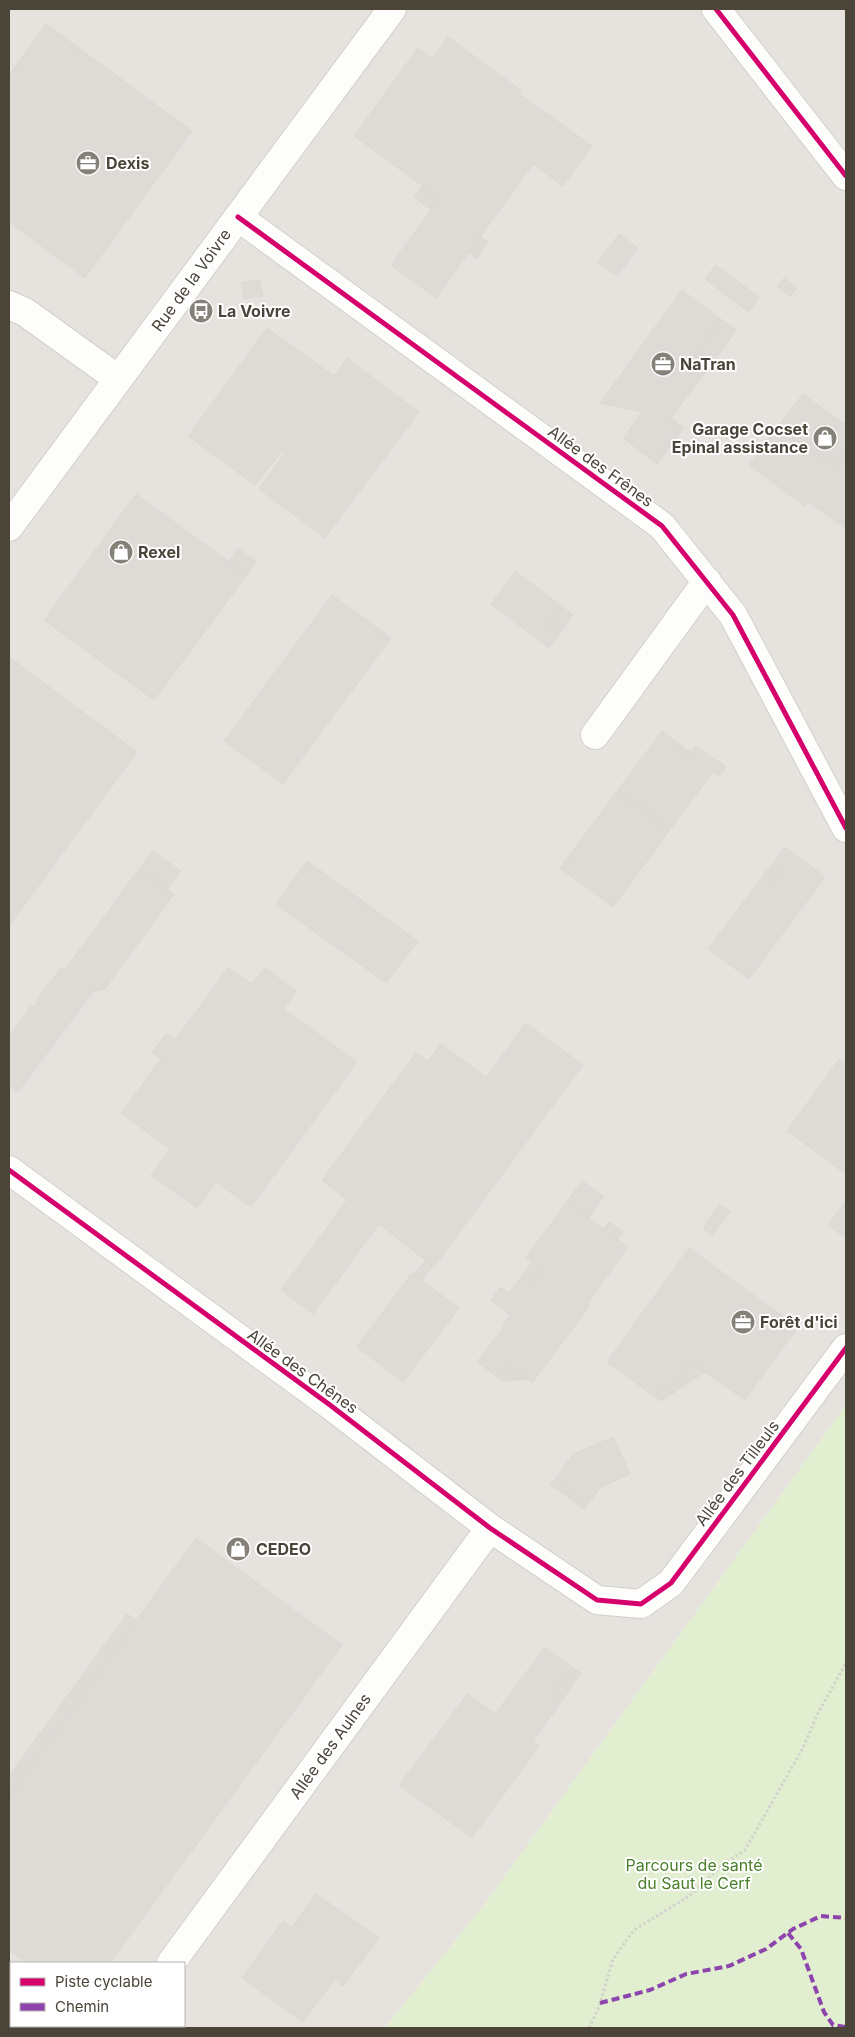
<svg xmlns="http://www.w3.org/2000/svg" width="855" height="2037" viewBox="0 0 855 2037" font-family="Inter,sans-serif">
<rect width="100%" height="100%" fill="#f4f2ee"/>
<path fill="#e6e2de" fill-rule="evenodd" d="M9,9H846V1405L484,1905L385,2028H9ZM11,1963H184V2026H11Z"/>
<path fill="#e1eecf" d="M846,1405V2028H385L484,1905Z"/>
<path fill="#dedbd6" stroke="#dcd9d4" d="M46,24L192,131L85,278L9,222V75Z
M448,37L521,90L518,93L592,146L563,186L533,164L436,298L391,265L439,198L354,136L418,48L432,58Z
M422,187L439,198L431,210L414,197Z
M619,234L638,248L617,276L598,262Z
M481,237L488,242L477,259L469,253Z
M716,265L759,297L748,312L705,279Z
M784,278L797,288L790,297L777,286Z
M259,280L263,296L244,299L241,283Z
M682,290L722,320L689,363L704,374L671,418L684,428L657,464L623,438L642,412L600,403Z
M722,320L737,330L704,374L689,363Z
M267,328L334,376L347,358L419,412L325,538L259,489L285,453L282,451L255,485L188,436Z
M803,394L846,425V450L834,466L778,426Z
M778,426L834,466L846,450V529L809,502L805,506L749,465Z
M136,494L247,575L154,700L44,620Z
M238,548L257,562L247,575L229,561Z
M515,571L563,607L550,625L561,632L549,648L491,604Z
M332,595L391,638L283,784L224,741Z
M563,607L573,615L561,632L550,625Z
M9,657L137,752L9,926Z
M662,731L680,745L682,752L688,757L696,746L718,762L715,769L670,830L618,790Z
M680,745L692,753L688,757L682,752Z
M718,761L726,767L719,776L713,771Z
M618,790L670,830L613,907L560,868Z
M785,847L825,877L749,979L708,949L765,873L775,881L783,871L773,864Z
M153,851L181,871L167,889L139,869Z
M307,861L418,941L386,983L276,904Z
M773,864L783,871L775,881L765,873Z
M139,869L174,894L105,989L93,992L18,1092L9,1085V1037L31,1006L34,1007L38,1002L37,999L61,968L65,970Z
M228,968L252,984L265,968L296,991L284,1009L357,1062L251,1207L216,1182L197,1208L151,1175L170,1149L121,1113L161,1059L152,1052L166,1034L175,1040Z
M526,1023L583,1065L434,1267L379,1224L313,1314L281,1290L347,1200L322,1180L416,1053L428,1061L441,1044L486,1077Z
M839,1059L846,1064V1174L787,1131Z
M582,1181L604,1196L589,1218L567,1202Z
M846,1201V1238L828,1225Z
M567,1202L628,1247L587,1304L589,1307L532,1383L509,1367L500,1379L477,1362L504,1327L502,1325L510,1315L491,1300L500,1287L509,1293L522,1276L532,1283L542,1269L526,1257Z
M719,1204L730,1212L712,1235L703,1228Z
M609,1222L623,1232L618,1239L603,1229Z
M689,1248L798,1327L745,1400L691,1362L673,1385L654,1396L607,1362Z
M426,1260L433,1266L422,1281L414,1274Z
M532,1262L542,1269L532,1283L522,1276Z
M412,1273L459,1308L403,1382L357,1347Z
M691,1362L705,1372L661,1401L654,1396L673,1385Z
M509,1367L527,1379L502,1381L500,1379Z
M613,1437L630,1474L601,1487L584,1509L565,1495L569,1490L555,1480L573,1454Z
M555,1480L569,1490L565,1495L550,1485Z
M196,1538L342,1645L110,1963H27L9,1950V1795Z
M127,1614L136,1620L9,1795V1776Z
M545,1647L573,1668L553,1697L560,1703L533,1742L539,1746L472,1838L399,1785L467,1694L495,1714Z
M573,1668L581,1673L560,1703L553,1697Z
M316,1894L379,1938L343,1986L335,1979L303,2022L242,1978L283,1921L292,1927Z"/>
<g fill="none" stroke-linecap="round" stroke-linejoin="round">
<defs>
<path id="minor" d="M716,9L846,176
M238,217L662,526L733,615L846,828
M9,305L25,312L118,379
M9,527L392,9
M595,735L707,581
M9,1170L330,1405L490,1528L597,1600L641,1604L671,1583L846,1348
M171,1963L490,1528
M123,2028L125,2026"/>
</defs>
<use href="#minor" stroke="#d2d0cb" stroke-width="30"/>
<path stroke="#d3d2cc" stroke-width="3" stroke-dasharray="2.5 2.5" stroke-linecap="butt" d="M589,2028L599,2007L613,1959L634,1930L689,1896L724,1864L745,1850L803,1748L817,1715L846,1663"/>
<use href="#minor" stroke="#fdfdfc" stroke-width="28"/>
<path stroke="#8e44ad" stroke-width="4" stroke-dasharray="8 4" stroke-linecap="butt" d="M788,1933L801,1949L824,2012L833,2025L846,2027
M600,2003L650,1990L686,1974L729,1966L766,1949L793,1929L821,1916L846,1918"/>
<defs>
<path id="cycleway" d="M716,9L846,176
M238,217L662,526L733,615L846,828
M9,1170L330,1405L490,1528L597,1600L641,1604L671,1583L846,1348"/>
</defs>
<use href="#cycleway" stroke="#fff" stroke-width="8"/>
<use href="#cycleway" stroke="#d6006c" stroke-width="5"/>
</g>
<defs>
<symbol id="office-disc" viewBox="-11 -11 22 22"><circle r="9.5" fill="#868178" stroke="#fff"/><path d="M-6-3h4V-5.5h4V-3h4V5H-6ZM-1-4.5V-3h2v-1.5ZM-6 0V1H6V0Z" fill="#fff"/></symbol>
<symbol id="bus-disc" viewBox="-11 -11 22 22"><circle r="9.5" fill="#868178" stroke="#fff"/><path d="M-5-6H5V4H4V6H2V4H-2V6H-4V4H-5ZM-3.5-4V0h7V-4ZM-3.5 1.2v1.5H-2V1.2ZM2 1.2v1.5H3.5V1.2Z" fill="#fff"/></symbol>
<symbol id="shop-disc" viewBox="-11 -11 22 22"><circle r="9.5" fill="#868178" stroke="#fff"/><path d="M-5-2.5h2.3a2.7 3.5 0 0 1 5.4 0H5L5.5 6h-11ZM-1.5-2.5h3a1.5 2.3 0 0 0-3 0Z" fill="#fff"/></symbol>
</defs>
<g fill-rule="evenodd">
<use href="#office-disc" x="74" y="149" width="28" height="28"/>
<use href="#bus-disc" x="187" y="297" width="28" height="28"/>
<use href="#office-disc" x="649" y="350" width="28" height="28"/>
<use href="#shop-disc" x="811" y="424" width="28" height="28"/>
<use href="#shop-disc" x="107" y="538" width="28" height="28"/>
<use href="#office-disc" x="729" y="1308" width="28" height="28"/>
<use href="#shop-disc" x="224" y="1535" width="28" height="28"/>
</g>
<g text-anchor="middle" stroke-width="4" stroke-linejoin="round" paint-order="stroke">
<g font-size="16" font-weight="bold" fill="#4b4439" stroke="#fff" text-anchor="start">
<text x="106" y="169">Dexis</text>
<text x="218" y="317">La Voivre</text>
<text x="680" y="370">NaTran</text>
<text x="808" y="435" text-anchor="end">Garage Cocset<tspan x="808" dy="18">Epinal assistance</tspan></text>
<text x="138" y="558">Rexel</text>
<text x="760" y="1328">Forêt d'ici</text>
<text x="256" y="1555">CEDEO</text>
</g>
<g font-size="16" fill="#4b4439" stroke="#fff">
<text transform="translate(191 280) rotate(-54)" y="6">Rue de la Voivre</text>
<text transform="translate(601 466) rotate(36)" y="6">Allée des Frênes</text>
<text transform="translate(303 1371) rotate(36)" y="6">Allée des Chênes</text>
<text transform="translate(737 1473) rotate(-53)" y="6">Allée des Tilleuls</text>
<text transform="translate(330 1746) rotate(-54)" y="6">Allée des Aulnes</text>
</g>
<g font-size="16" fill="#4a7f2a" stroke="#fff">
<text x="694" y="1871">Parcours de santé<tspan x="694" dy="18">du Saut le Cerf</tspan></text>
</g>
</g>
<rect width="855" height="2037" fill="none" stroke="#4b4439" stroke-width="20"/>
<rect x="10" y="1962" width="175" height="65" fill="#ffffff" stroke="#b7b4b0"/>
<rect x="20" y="1978" width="25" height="8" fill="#d6006c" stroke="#b7b4b0"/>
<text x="55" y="1987" font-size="15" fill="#4b4439">Piste cyclable</text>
<rect x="20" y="2003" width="25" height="8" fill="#8e44ad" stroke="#b7b4b0"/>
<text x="55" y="2012" font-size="15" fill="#4b4439">Chemin</text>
</svg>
